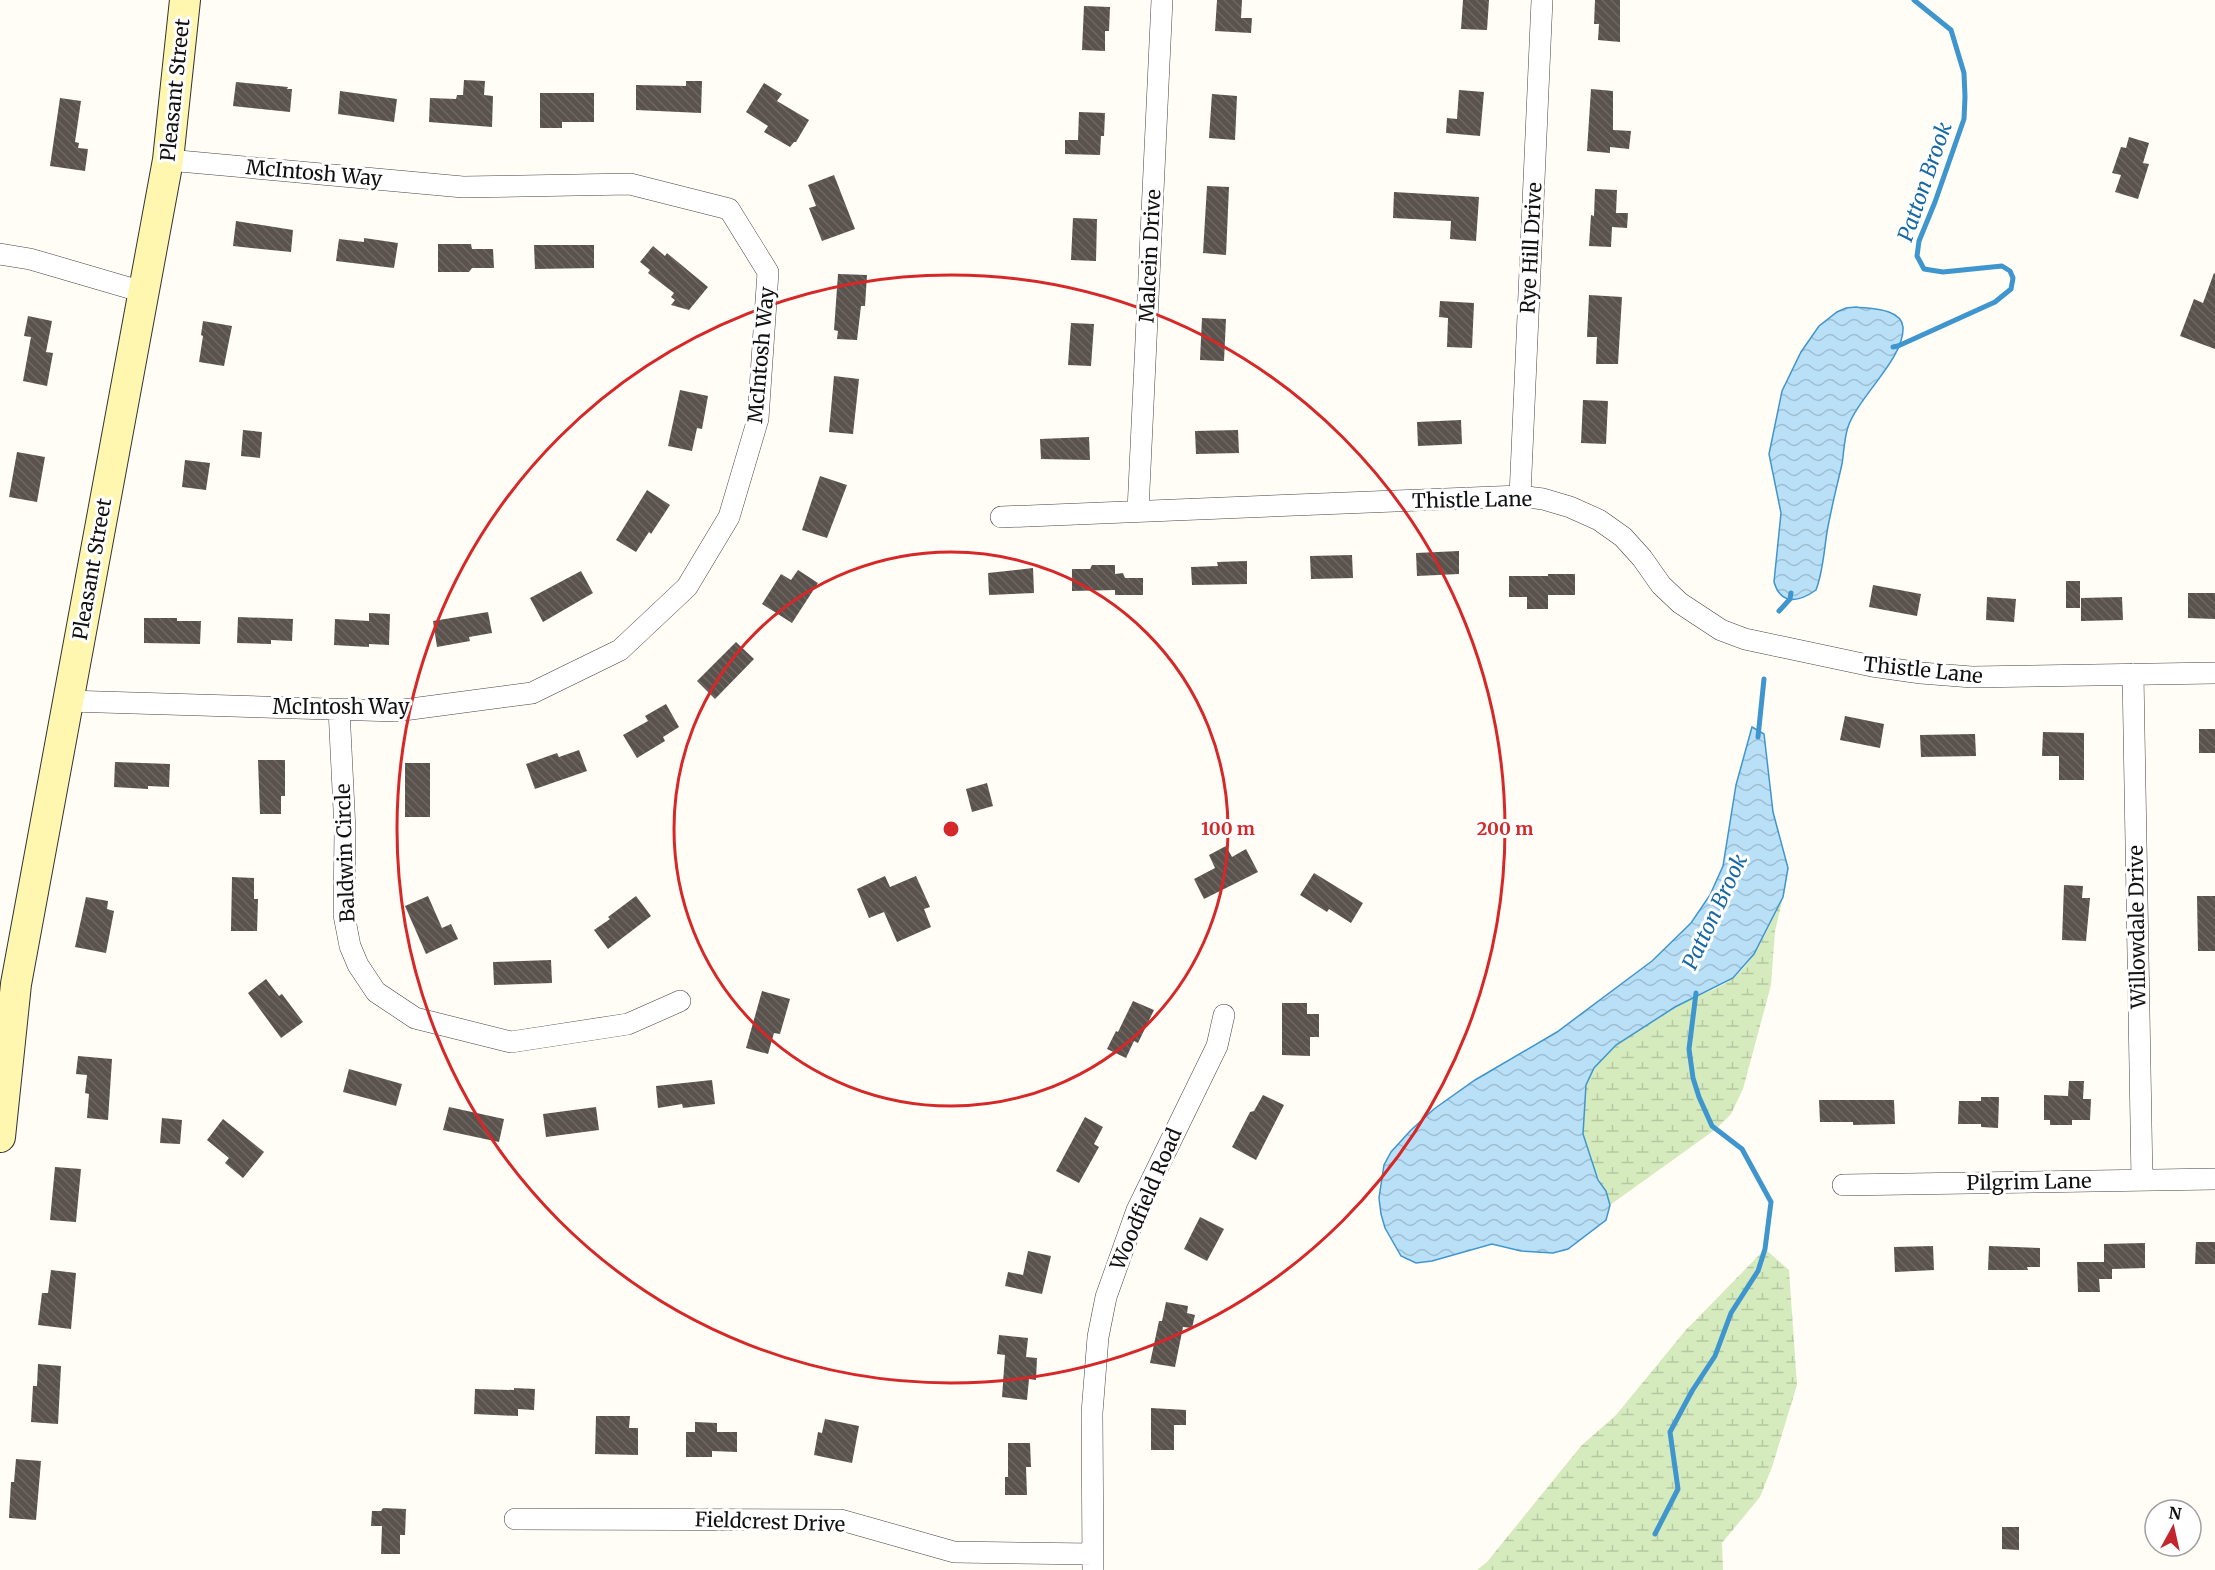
<svg xmlns="http://www.w3.org/2000/svg" width="2215" height="1570" viewBox="0 0 2215 1570" font-family="Merriweather,serif">
<defs>
<pattern id="wetland-marsh" width="20" height="14" patternUnits="userSpaceOnUse" patternTransform="scale(1.5)"><rect width="20" height="14" fill="#d5ebbd"/><path d="M1 5h8M5 5V1M11 12h8M15 12V8" fill="none" stroke="#b6c8a1"/></pattern>
<pattern id="water-waves" width="16" height="10" patternUnits="userSpaceOnUse" patternTransform="scale(1.5)"><rect width="16" height="10" fill="#b9e0f7"/><path d="M0 5q4-4 8 0t8 0" fill="none" stroke="#9ebfd3"/></pattern>
<pattern id="building-back-hatch" width="6" height="6" patternUnits="userSpaceOnUse" patternTransform="scale(1.5)"><rect width="6" height="6" fill="#5a524d"/><path d="M-1 5l2 2M0 0l6 6M5-1l2 2" fill="none" stroke="#6d6662"/></pattern>
</defs>
<rect width="100%" height="100%" fill="#fffdf5"/>
<path fill="url(#wetland-marsh)" d="M1783,897L1775,931L1771,985L1743,1089L1731,1114L1716,1129L1610,1205C1603,1184 1585,1155 1583,1133C1582,1121 1583,1094 1587,1083C1599,1049 1656,1016 1688,1000C1702,994 1720,988 1733,978C1756,961 1770,923 1783,897Z
M1765,1249L1789,1270L1797,1385L1772,1467L1760,1497L1722,1543L1723,1570H1477L1487,1562L1581,1446L1616,1415L1685,1331Z"/>
<path fill="url(#water-waves)" stroke="#3f96cf" stroke-width="1.5" d="M1856,307C1870,309 1901,308 1903,327C1905,358 1858,397 1848,427C1844,439 1844,452 1842,464C1837,486 1831,509 1827,532C1824,551 1823,572 1816,590C1799,602 1781,606 1774,582L1781,513L1769,454L1782,391L1801,352L1819,326L1837,312L1846,308Z
M1752,727L1764,734L1773,812L1788,868L1783,897L1754,954L1733,978L1675,1007L1616,1045L1594,1068L1586,1085L1583,1134L1598,1180L1606,1191L1610,1205L1606,1220L1568,1249L1553,1253L1521,1251L1492,1244L1432,1261L1416,1263L1401,1256L1385,1228L1381,1214L1379,1198L1384,1165L1391,1152L1411,1130L1434,1109L1475,1080L1557,1032L1652,961L1691,923L1710,895L1723,866L1736,785Z"/>
<g fill="none" stroke-linecap="round" stroke-linejoin="round">
<path stroke="#3f96cf" stroke-width="5" d="M1893,347L1898,346L1995,302L2011,289L2013,278L2010,271L2002,266L1943,272L1924,269L1917,256L1919,241L1935,202L1964,119L1965,97L1964,73L1951,30L1914,0
M1779,611L1790,599L1791,593
M1758,737L1764,679
M1655,1534L1678,1489L1670,1432L1692,1391L1715,1356L1731,1313L1758,1271L1765,1249L1771,1202L1742,1149L1712,1126L1699,1097L1693,1078L1689,1049L1696,993"/>
</g>
<path fill="url(#building-back-hatch)" d="M1217,0H1242L1241,18H1252L1251,33L1215,31Z
M1463,0H1489L1487,30L1461,29Z
M1595,0H1620V42L1598,40L1599,24H1594Z
M1084,6L1110,7L1109,31H1105V51L1082,50Z
M464,80L485,81L484,95L493,96L492,127L429,122L430,98L456,99L457,95H463Z
M686,81H702L701,113L636,110V85L686,86Z
M236,82L288,87L287,89H292L290,112L233,106Z
M764,83L782,94L777,101L809,120L796,142H794L790,147L764,132L768,126L746,112Z
M1591,89L1613,91V130L1631,131L1629,149L1610,147V153L1587,151Z
M1459,90L1484,92L1480,136L1446,133L1447,118L1457,119Z
M340,91L397,99L394,122L338,114Z
M540,93H594V122H562V128H540Z
M1212,94L1237,96L1235,140L1209,138Z
M60,98L81,101L75,142L79,143L78,148L88,149L85,171L50,166Z
M1079,112L1105,113L1104,136H1101L1100,155L1065,154V140H1078Z
M2129,137L2149,143L2143,163L2149,164L2138,199L2115,192L2121,175L2112,173L2121,147L2126,148Z
M834,175L855,229L822,241L809,208L816,206L808,185Z
M1207,186L1229,187L1226,255L1203,253Z
M1595,189L1617,190L1616,213H1628L1627,228L1612,227L1611,247L1589,246L1591,215L1594,216Z
M1394,192L1479,197L1476,241L1450,239L1451,221L1393,218Z
M1073,218L1097,219L1096,261L1071,260Z
M236,221L293,230L291,252L233,246Z
M364,238L398,243L394,268L336,261L339,239L364,242Z
M438,244H471L472,249H493L494,268H472L469,272H438Z
M534,245H594V268L535,269Z
M653,246L665,256L667,253L708,287L689,310L671,305L675,300L671,297L674,293L648,273L650,270L640,262Z
M2214,273L2215,274V349L2180,336L2194,299L2203,303Z
M838,274L867,275L865,306H861L857,340L837,339L838,331L834,330Z
M1589,295L1622,297L1618,364H1596L1597,337H1587Z
M1440,301L1474,303L1472,348L1447,347L1448,318L1439,317Z
M28,316L52,321L46,352L53,353L47,386L23,381L31,337L24,336Z
M1202,318L1226,319L1224,361L1200,360Z
M203,321L232,326L224,366L199,362L203,336L201,335Z
M1071,323L1094,324L1091,366L1068,365Z
M834,376L859,379L853,434L829,432Z
M680,390L708,396L702,429L697,428L692,451L668,446Z
M1583,400L1608,401L1606,444L1581,443Z
M1461,420L1462,444L1418,446L1417,422Z
M243,430L262,432L260,458L241,456Z
M1238,430L1239,453L1196,454L1195,431Z
M1089,437L1090,460L1041,459L1040,439Z
M17,452L45,457L37,502L9,497Z
M185,460L210,463L206,490L182,487Z
M820,476L847,485L827,538L802,530Z
M647,490L670,505L651,534L649,532L636,552L616,540Z
M1459,551V574L1417,576L1416,553Z
M1352,555L1353,578L1311,579L1310,556Z
M1247,561V584L1192,585L1191,567L1218,566L1217,562Z
M1092,565H1115V574L1123,573L1125,578H1143V595H1115V590L1072,591V569H1090Z
M1033,568L1034,593L989,595L988,573Z
M798,570L818,583L792,623L762,604L781,574L791,580Z
M581,571L593,593L543,622L530,598Z
M1548,574H1575V595H1548V609H1527V597H1509V576H1548Z
M2066,581H2080V608H2066Z
M1873,585L1921,594L1917,616L1869,607Z
M2188,593H2215V619L2188,618Z
M1987,597L2016,599L2014,622L1986,620Z
M2122,597L2123,620L2081,621V598Z
M488,612L492,633L469,637L470,641L437,647L433,621Z
M369,613L390,614L389,645L369,644V647L334,645L335,619L369,621Z
M238,617L293,619L292,641L271,640V644L237,643Z
M144,618H177V621H201L200,644L144,643Z
M736,642L754,659L715,699L697,681Z
M666,704L679,727L663,737L665,741L637,758L623,735L648,721L645,716Z
M1845,716L1884,724L1880,748L1840,740Z
M2199,729H2215V753H2199Z
M2043,732L2084,733V780H2059V756H2042Z
M1975,734L1976,756L1921,757L1920,735Z
M579,750L587,771L535,789L526,764L557,753L559,757Z
M258,760H285V796H281V814H260Z
M115,762L170,764L169,787L148,786V789L114,787Z
M405,763H430V817H405Z
M987,783L993,806L972,812L966,789Z
M1226,846L1232,857L1246,849L1258,872L1204,899L1194,879L1215,868L1209,855Z
M1314,873L1363,903L1351,923L1329,909L1327,912L1300,895Z
M885,876L890,887L916,876L930,907L924,909L931,927L897,942L884,912L869,918L857,889Z
M232,877L254,878V899H258L257,931H231Z
M2064,885L2083,886L2082,898H2090L2086,941L2062,940Z
M428,896L442,928L451,924L458,939L426,954L405,906Z
M636,896L651,916L608,949L594,930L610,919L608,917Z
M2197,896H2215V951H2198Z
M86,897L108,901L107,909L114,911L106,953L75,947Z
M551,960L552,983L494,985L493,962Z
M266,979L279,996L282,994L303,1022L281,1038L248,993Z
M762,991L790,999L780,1034L774,1033L768,1054L746,1048Z
M1133,1001L1154,1010L1138,1043L1134,1041L1126,1058L1107,1049L1116,1031L1118,1032Z
M1282,1003H1307V1014H1319V1037H1310V1056L1282,1055Z
M78,1056L112,1059L108,1120L87,1118L89,1094L85,1093L87,1075L76,1074Z
M349,1069L402,1084L396,1106L343,1092Z
M712,1080L715,1104L683,1108L682,1104L658,1108L656,1086Z
M2069,1081H2084L2083,1099H2091L2090,1120H2072V1125H2050V1120H2044V1095L2068,1096Z
M1263,1095L1284,1105L1256,1160L1232,1147L1250,1112L1254,1111Z
M1981,1097H1999L1998,1128L1981,1127V1124H1958L1959,1101H1981Z
M1819,1100H1894L1895,1124L1853,1125V1122H1820Z
M449,1107L504,1119L499,1142L443,1130Z
M596,1107L599,1130L546,1137L543,1114Z
M1085,1117L1103,1127L1094,1144L1099,1147L1079,1183L1056,1171Z
M162,1118L182,1120L180,1144L160,1143Z
M223,1119L264,1152L243,1178L225,1163L229,1158L207,1140Z
M55,1167L81,1169L76,1222L50,1220Z
M1200,1217L1224,1229L1207,1261L1184,1249Z
M2196,1242H2215V1264H2195Z
M2145,1243V1268L2112,1269V1279H2099L2100,1292H2078L2077,1262H2104V1244Z
M1933,1246L1934,1270L1895,1272L1894,1247Z
M1989,1246L2040,1248V1267H2027L2028,1270H1988Z
M1028,1251L1051,1256L1042,1294L1005,1286L1008,1272L1023,1275Z
M51,1270L76,1273L71,1329L38,1325L42,1293H48Z
M1166,1302L1188,1306L1187,1313L1195,1315L1192,1328L1183,1327L1175,1367L1150,1363L1159,1321H1162Z
M999,1335L1028,1338L1026,1357L1037,1358L1036,1380L1029,1379L1027,1400L1002,1397L1005,1355L997,1354Z
M38,1364L61,1366L58,1424L31,1422L33,1386H37Z
M514,1388L535,1389L534,1410L518,1409V1416L474,1414L475,1389L514,1390Z
M1151,1408L1186,1410V1425H1174V1450H1151Z
M596,1416H630L629,1428H638V1455L595,1454Z
M825,1419L859,1426L852,1463L814,1455L818,1432L822,1433Z
M695,1422L717,1423V1432H737V1452L712,1451V1457H686V1432H695Z
M1008,1443H1030L1031,1467H1026L1027,1495H1005V1477H1008Z
M16,1459L41,1461L36,1520L9,1518L11,1482H14Z
M383,1508L406,1509L405,1535H400V1554H381L382,1526H371L372,1511H381Z
M2002,1527H2019V1550L2002,1549Z"/>
<g fill="none" stroke-linecap="round" stroke-linejoin="round">
<defs>
<path id="street" d="M0,254L30,259L143,292
M1520,496L1542,0
M1138,511L1162,0
M1001,517L1520,496L1543,499L1570,507L1599,520L1623,537L1642,558L1661,585L1680,603L1721,630L1745,639L1872,666L1921,673L1972,677L2215,673
M2133,674L2142,1180
M68,701L396,711L532,693L620,650L687,587L729,517L758,419L768,272L729,209L630,184L463,187L168,160
M339,709L345,830L344,915L350,946L358,965L376,992L415,1018L511,1042L628,1024L680,1001
M1843,1185L2215,1179
M515,1519L841,1520L954,1552L1093,1554
M1093,1570L1092,1413L1098,1337L1106,1297L1137,1210L1217,1046L1224,1015"/>
<path id="secondary" d="M0,1137L16,984L168,160L185,0"/>
</defs>
<use href="#street" stroke="#444" stroke-width="22"/>
<use href="#secondary" stroke="#333" stroke-width="32"/>
<use href="#street" stroke="#fff" stroke-width="21"/>
<use href="#secondary" stroke="#fff6b0" stroke-width="30"/>
</g>
<g fill="none" stroke="#d62828" stroke-width="3">
<circle cx="951" cy="829" r="277"/>
<circle cx="951" cy="829" r="554"/>
</g>
<g text-anchor="middle" stroke-width="6" stroke-linejoin="round" paint-order="stroke">
<g font-size="20" fill="#111" stroke="#fff">
<text transform="translate(175 90) rotate(-84)" y="7">Pleasant Street</text>
<text transform="translate(314 173) rotate(5)" y="7">McIntosh Way</text>
<text transform="translate(1531 248) rotate(-87)" y="7">Rye Hill Drive</text>
<text transform="translate(1150 256) rotate(-87)" y="7">Malcein Drive</text>
<text transform="translate(761 355) rotate(-85)" y="7">McIntosh Way</text>
<text transform="translate(1472 500) rotate(-1)" y="7">Thistle Lane</text>
<text transform="translate(92 569) rotate(-80)" y="7">Pleasant Street</text>
<text transform="translate(1923 670) rotate(6)" y="7">Thistle Lane</text>
<text x="341" y="714">McIntosh Way</text>
<text transform="translate(345 853) rotate(-92)" y="7">Baldwin Circle</text>
<text transform="translate(2137 927) rotate(-91)" y="7">Willowdale Drive</text>
<text transform="translate(2029 1182) rotate(-1)" y="7">Pilgrim Lane</text>
<text transform="translate(1146 1199) rotate(-67)" y="7">Woodfield Road</text>
<text transform="translate(770 1522) rotate(2)" y="7">Fieldcrest Drive</text>
</g>
<g font-size="21" font-style="italic" fill="#1768a6" stroke="#fff">
<text transform="translate(1925 182) rotate(-71)" y="7">Patton Brook</text>
<text transform="translate(1715 912) rotate(-65)" y="7">Patton Brook</text>
</g>
</g>
<circle cx="951" cy="829" r="9" fill="#d62828" stroke="#fff" stroke-width="3"/>
<g font-size="18" text-anchor="middle" font-weight="bold" fill="#d62828" stroke="#fff" stroke-width="6" stroke-linejoin="round" paint-order="stroke">
<text x="1228" y="835">100 m</text>
<text x="1505" y="835">200 m</text>
</g>
<g transform="translate(2173 1528) rotate(8)"><circle r="28" fill="#ffffff" stroke="#a0a0a0" stroke-width="1.5"/>
<path d="M0-4.5L10 22L0 15L-10 22Z" fill="#c4262e"/>
<text y="-9" font-size="16" font-weight="bold" text-anchor="middle" fill="#111111">N</text>
</g>
</svg>
